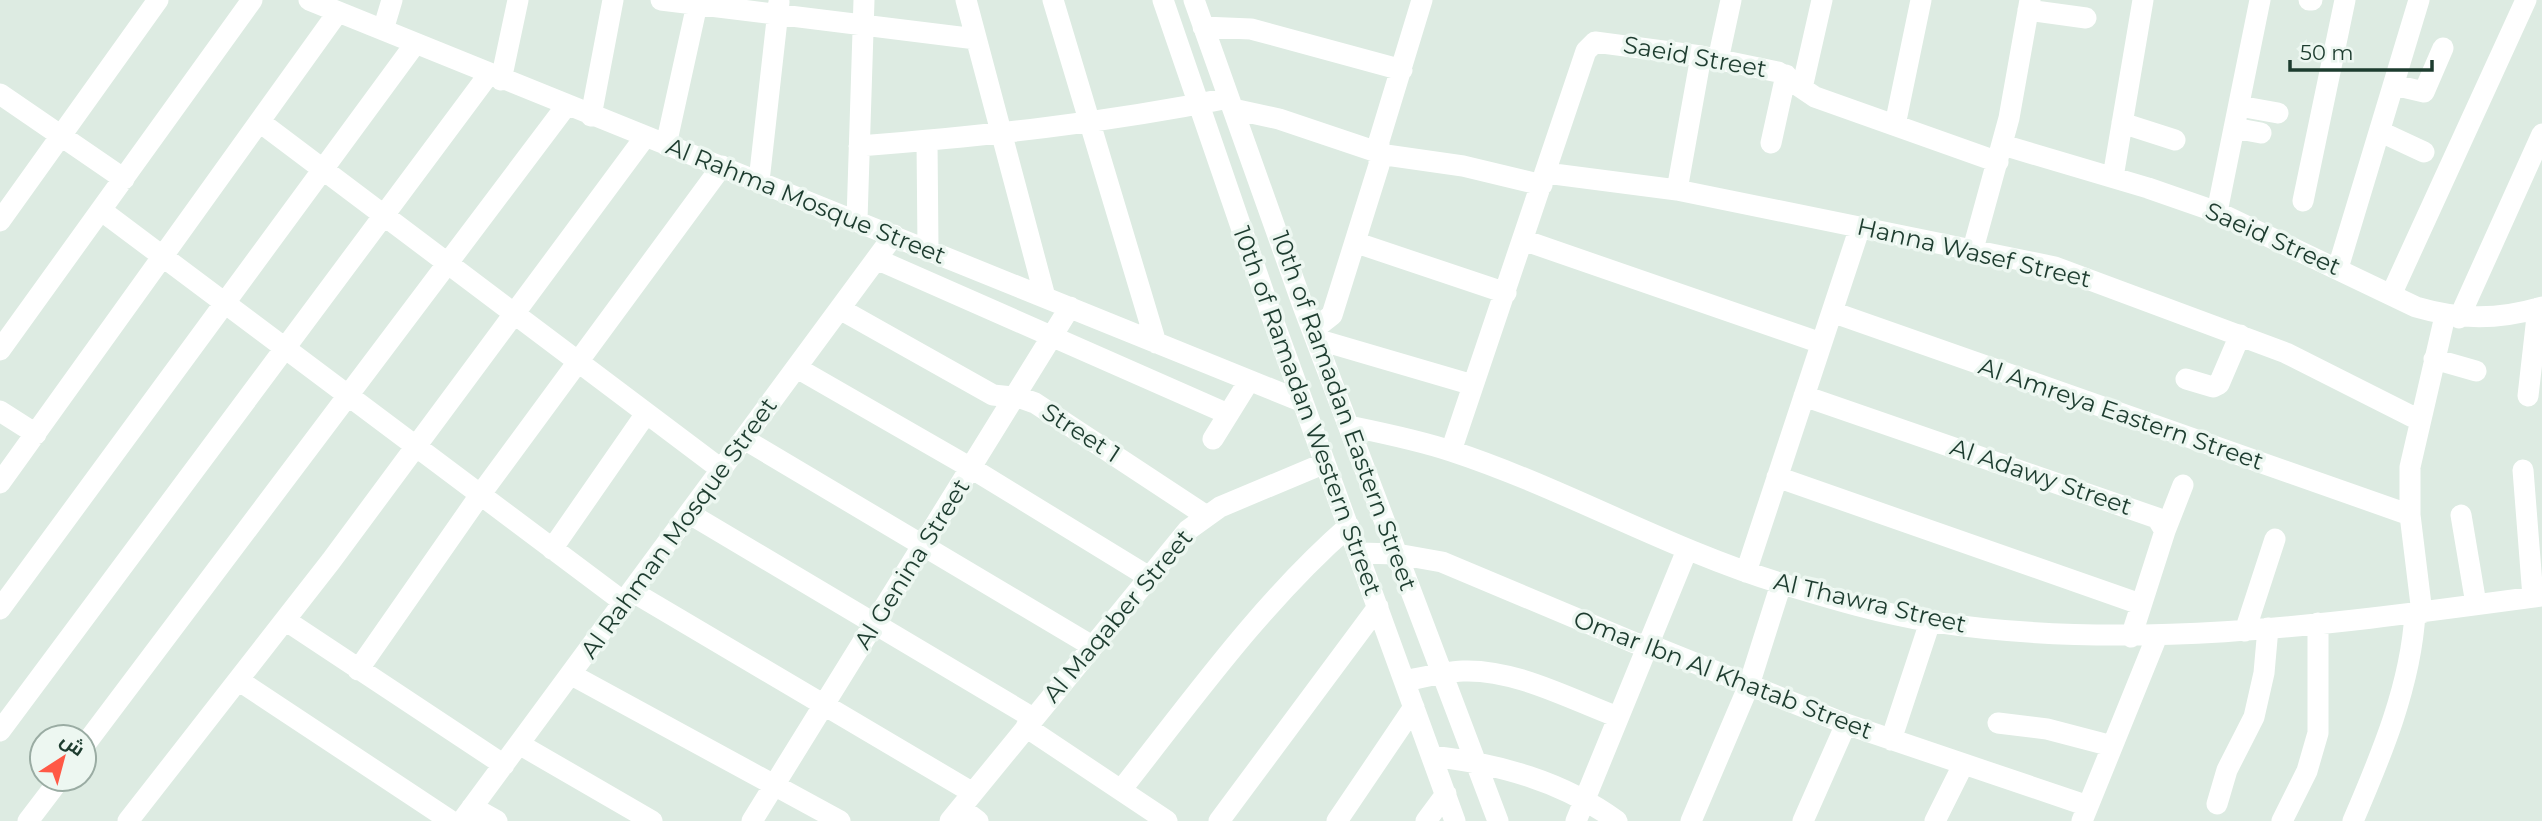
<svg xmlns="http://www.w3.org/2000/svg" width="2542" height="821" viewBox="0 0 2542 821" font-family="Montserrat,Cairo,sans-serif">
<rect width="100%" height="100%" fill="#ddebe2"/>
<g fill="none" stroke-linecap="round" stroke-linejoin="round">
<path stroke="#fff" stroke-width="21" d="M309,0L1303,402
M661,0L976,39
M966,0L1045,297
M1053,0L1156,343
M1163,0L1272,317L1455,821
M1194,0L1303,306L1498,821
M2309,0H2312
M2028,10L2086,18
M1203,27L1251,29L1402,70
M383,30L392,0
M1718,60L1731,0
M501,80L518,0
M2394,85L2424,92L2443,48
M1802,88L1822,0
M0,94L124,179
M2239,106L2278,113
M1233,109L1279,119L1386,155L1463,166L1542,185
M591,116L613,0
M260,122L722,470
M2122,123L2175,140
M1895,125L1921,0
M2234,128L2261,133
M2381,132L2424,152
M927,141L928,248
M1771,143L1786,75
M666,145L698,0
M2003,145L2148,188L2217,212L2416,307C2460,320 2498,320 2542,307
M859,146C984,136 1106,123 1229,98
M1546,173L1677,190L2055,267L2286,353L2419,420
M2113,177L2143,0
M759,181L779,2
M1677,190L1701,56
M2303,201L2345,0
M102,211L625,603
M2217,212L2260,0
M857,220L864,0
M0,221L158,0
M1523,240L1821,343
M1357,243L1506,293
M1973,249L2009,118L2030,0
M876,259L1228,414
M2338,268L2419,0
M2391,295L2526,0
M840,309L993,395L1021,398L1035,403L1205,515
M1832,312L2410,515
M2459,318L2542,134
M1313,330L1332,315L1379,165V141L1422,0
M1316,339L1473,385
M0,350L252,0
M2434,359L2476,371
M797,368L971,468L1149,577
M2186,379L2213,387L2219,384L2240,335
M1804,396L2157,518L2165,531L2131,637
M2528,396L2538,308
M0,411L36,434
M1349,426C1383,433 1418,440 1451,451C1564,488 1668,549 1783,584C1832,599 1883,614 1933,622C2137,653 2340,623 2542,596
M744,439L1092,646
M1213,439L1249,381
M1451,451L1586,51L1595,42L1701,56L1778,72L1815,97L1998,162
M2523,470L2533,597
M1777,477L2140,604
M0,483L338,12
M690,514L1033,718
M2461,515L2476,604
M2165,531L2183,485
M552,549L645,415
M1359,553L1397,554L1442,562L1635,643L1660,649L1846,724L2088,806
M1746,572L1860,227
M633,592L973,793
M0,609L415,44
M2422,613L2410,515V467L2445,316
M285,620L504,765
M2245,631L2275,539
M358,670L480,495L722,166
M572,675L840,821
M238,680L451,821
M1405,681C1424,677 1444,672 1463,671C1515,669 1570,699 1618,717
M1998,723L2047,729L2112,746
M1026,727L1167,821
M0,731L489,74
M1891,740L1930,622
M519,744L652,821
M84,746L566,106
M1432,756C1499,764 1562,781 1617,821
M1121,790C1193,699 1261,603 1349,526
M2217,804L2227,770L2254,717L2264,673L2268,628
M472,807L497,821
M961,808L978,821
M28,821L60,779
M128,821L331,561L645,137
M462,821L894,235
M752,821L1070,307
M950,821L1188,530L1220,507L1325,463
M1219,821L1378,607
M1337,821L1414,707
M1426,821L1446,794
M1576,821L1687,550
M1691,821L1749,685L1781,584
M1803,821L1846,724
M1935,821L1963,765
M2082,821L2157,636
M2282,821L2307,771L2318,733V623
M2353,821C2381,756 2411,685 2415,613"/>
</g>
<g text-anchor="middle" stroke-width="7" stroke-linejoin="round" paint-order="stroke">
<g font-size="24" fill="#1d3c2f" stroke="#edf7f1">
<text transform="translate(1695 57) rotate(10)" y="8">Saeid Street</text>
<text transform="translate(806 201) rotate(22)" y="8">Al Rahma Mosque Street</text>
<text transform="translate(2273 239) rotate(24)" y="8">Saeid Street</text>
<text transform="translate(1974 253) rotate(13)" y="8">Hanna Wasef Street</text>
<text transform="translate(1307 411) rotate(70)" y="8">10th of Ramadan Western Street</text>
<text transform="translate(1344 411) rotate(70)" y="8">10th of Ramadan Eastern Street</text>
<text transform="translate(2121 414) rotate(19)" y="8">Al Amreya Eastern Street</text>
<text transform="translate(1081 433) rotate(33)" y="8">Street 1</text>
<text transform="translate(2041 477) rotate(19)" y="8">Al Adawy Street</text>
<text transform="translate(679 528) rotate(-54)" y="8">Al Rahman Mosque Street</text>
<text transform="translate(912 564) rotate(-58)" y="8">Al Genina Street</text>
<text transform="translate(1870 603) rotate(13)" y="8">Al Thawra Street</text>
<text transform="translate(1118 616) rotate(-50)" y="8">Al Maqaber Street</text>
<text transform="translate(1723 675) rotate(21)" y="8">Omar Ibn Al Khatab Street</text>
</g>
</g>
<g transform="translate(63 758) rotate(36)"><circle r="33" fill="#edf7f1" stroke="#9aaca3" stroke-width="2"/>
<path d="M0-5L12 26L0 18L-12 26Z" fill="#ff5946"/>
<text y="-10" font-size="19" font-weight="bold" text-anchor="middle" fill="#1d3c2f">ش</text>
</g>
<path d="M2290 60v10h142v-10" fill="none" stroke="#1d3c2f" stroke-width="3.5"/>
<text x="2300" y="60" font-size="21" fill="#1d3c2f" stroke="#edf7f1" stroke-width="5" paint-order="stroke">50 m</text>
</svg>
